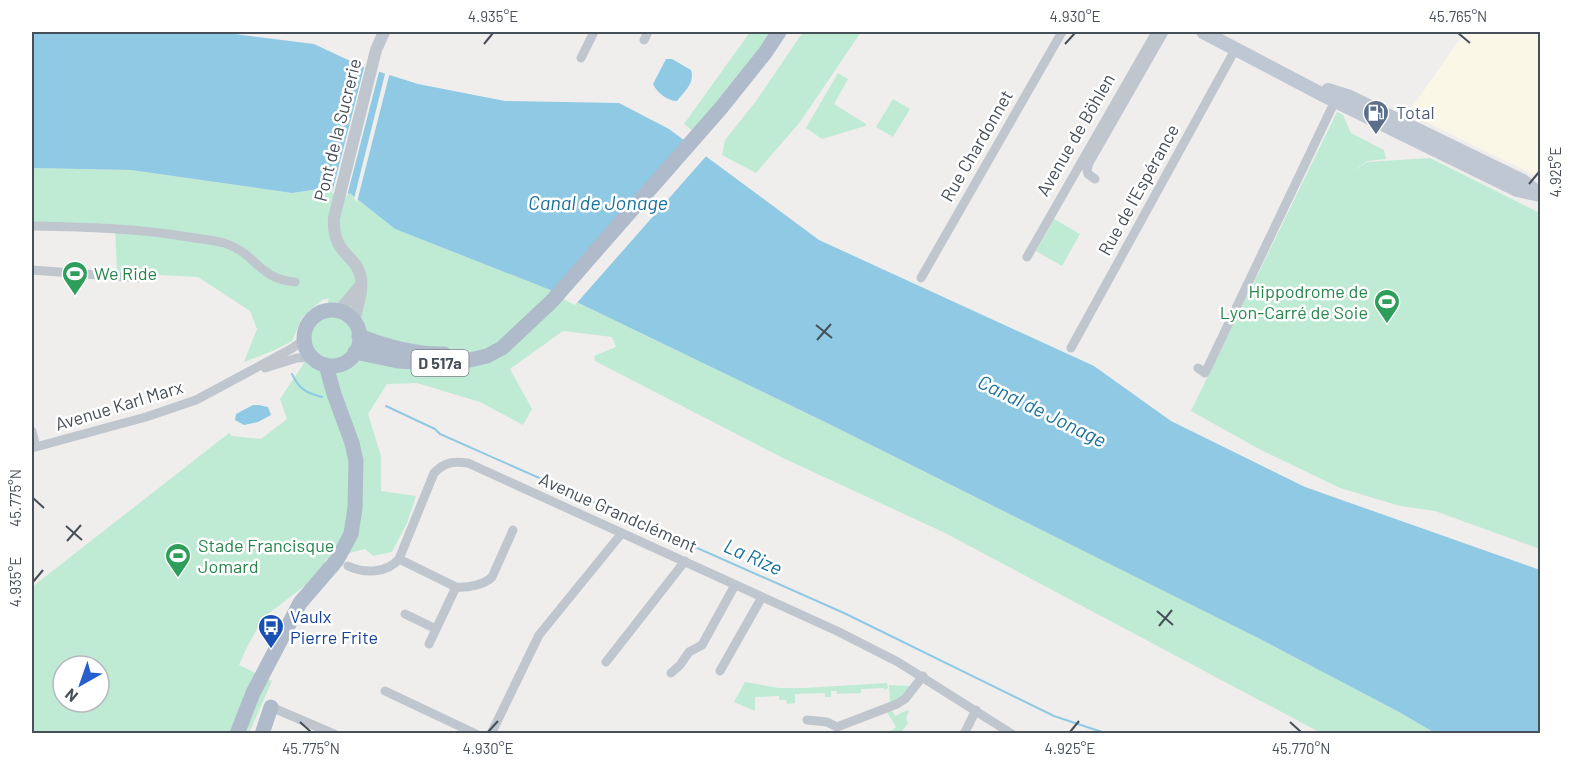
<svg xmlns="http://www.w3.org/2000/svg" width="1572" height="765" viewBox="0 0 1572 765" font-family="Barlow,sans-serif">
<rect width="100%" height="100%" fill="#f0eeed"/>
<path fill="#faf7e7" d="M1465,32H1540V178L1408,113Z"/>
<path fill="#bfead4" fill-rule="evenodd" d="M750,32H773L693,131L684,124Z
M803,32H861L800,122L756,173L722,155L725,140L756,101Z
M838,73L848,79L834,104L866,124L865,126L822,139L806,128Z
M893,99L910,109L893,137L876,127Z
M1337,112L1343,115L1351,133L1384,150L1386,159L1367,161L1352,172L1367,162L1430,158L1540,213V549L1435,511L1400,506L1340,488L1259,449L1191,411Z
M32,168L131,170L292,193L326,188L351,194L395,229L558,293L829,424L1260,639L1399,712L1435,733H1321L945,533L783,458L595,361L594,356L616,347L612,337L563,331L510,369L532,409L523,425L480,402L417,383L387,384L368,414L381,456V491L416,496L407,523L392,552L373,556L365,549L326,559L321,573L263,618L247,647L239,665L272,681L249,733H32V587L229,433L232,436L261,439L287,419L280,399L304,363L310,344L312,329L323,318L329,298L322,300L302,317L292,341L275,350L244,362L257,329L250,311L198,277L117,273L115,227L32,224ZM63,666H99V702H63Z
M1054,219L1080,234L1062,266L1036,251Z
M745,682L779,688H805L887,683L888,688L885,690L884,688L861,689V693L837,694V691H831V697H825V693L795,694V703L787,704L786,700H779V696L755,697V711L734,702Z
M889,685L912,686L904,697L890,703Z
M907,710L909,711L906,718L908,723L901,733H888L896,727L887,712L892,711L895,716Z"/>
<path fill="#8fc9e4" d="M32,32H219L314,44L361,66L418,84L505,101L619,103L669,129L819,240L1094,366L1171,421L1305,487L1540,570V733H1435L1399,712L1260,639L829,424L558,293L395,229L351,194L326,188L292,193L131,170L32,168Z
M666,59H672L691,70C695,83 685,91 677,101C668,101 657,93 653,84Z
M253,405H259L268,407L271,415L258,422L244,425L235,420L236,414Z"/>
<path fill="#f0eeed" d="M365,64L380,68L347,196L332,193Z
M386,70L390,72L357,202L354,199Z
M686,138L708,154L575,305L557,296Z"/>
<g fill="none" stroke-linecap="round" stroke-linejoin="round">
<path stroke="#8fc9e4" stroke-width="2" d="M292,374C299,389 306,393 322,397
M386,406L435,429L440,434L844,613L1054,716L1108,734"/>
<path stroke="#bfc6ce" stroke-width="9" d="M644,40L648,32
M581,58L594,32
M1095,179L1088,174L1087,170L1089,163L1164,32
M32,226C84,227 136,228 188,237C200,239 213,240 224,243C255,252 258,279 295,282
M1027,257L1156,32
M32,270L138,278
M921,278L1062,32
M1071,348L1236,48
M265,368L297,358L312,357
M1198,368L1205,373L1335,101
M32,431L36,447
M32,448L146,417L196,400L291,349L304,340
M399,559L456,587C467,588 484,585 492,577L513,530
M348,566C365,574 387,573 399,559L434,473C445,462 453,461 468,463L837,631L898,662L1012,734
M405,614L436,629
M429,644L456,587
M606,662L685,561
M720,671L762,597
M671,673L680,665L689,652L702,645L735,585
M385,691L476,734
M271,707L334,734
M807,720L827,722L837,727L897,704L905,699L923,676
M491,734L539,635L622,533
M964,734L976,710"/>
<path stroke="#bfc6ce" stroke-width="12" d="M339,311L359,287
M354,321C357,307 363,292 361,278C357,254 332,256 334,218L376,50L384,32"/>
<path stroke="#bfc7d3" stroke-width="14" d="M1203,32L1325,96L1517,190L1540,195
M1328,90L1350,97L1523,181L1537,192"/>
<path stroke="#afbaca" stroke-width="15" d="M304 338a28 28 0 1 1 56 0a28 28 0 1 1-56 0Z
M359,336C385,346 416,355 444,354
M355,352L398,361L434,363L461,362L487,356L502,348L552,301L721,108L765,53L779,32
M237,734L253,693L300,603L337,560L351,534L355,508L356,461L352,443L334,394L326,365
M262,734L271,707"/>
</g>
<path fill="none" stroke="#474f59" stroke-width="2" d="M1458,33L1470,43M484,44L493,33M1065,44L1075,33M1529,184L1539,172M816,325L832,338M817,340L831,324M33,498L44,508M66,526L82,540M67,541L81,525M33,582L43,570M1157,611L1173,625M1159,626L1172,610M300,722L311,732M1290,722L1301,732M488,732L498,721M1070,732L1079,721"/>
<defs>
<symbol id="fuel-pin" viewBox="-11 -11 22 30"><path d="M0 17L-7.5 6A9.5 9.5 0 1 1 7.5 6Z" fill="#5c6f8a" stroke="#fff"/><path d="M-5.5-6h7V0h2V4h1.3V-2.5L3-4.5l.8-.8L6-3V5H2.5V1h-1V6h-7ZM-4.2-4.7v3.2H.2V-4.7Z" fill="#fff"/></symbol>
<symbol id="stadium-pin" viewBox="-11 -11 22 30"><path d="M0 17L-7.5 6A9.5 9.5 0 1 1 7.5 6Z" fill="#2e9e5b" stroke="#fff"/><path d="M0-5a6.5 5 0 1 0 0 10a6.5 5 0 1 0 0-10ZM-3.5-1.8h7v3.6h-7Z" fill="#fff"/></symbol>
<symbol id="bus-pin" viewBox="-11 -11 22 30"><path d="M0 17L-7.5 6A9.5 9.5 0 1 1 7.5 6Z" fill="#1a4fb4" stroke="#fff"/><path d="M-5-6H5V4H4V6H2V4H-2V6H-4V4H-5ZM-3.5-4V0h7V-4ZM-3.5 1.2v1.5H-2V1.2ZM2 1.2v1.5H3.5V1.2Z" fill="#fff"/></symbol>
</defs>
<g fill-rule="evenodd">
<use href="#fuel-pin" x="1361" y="98" width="30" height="40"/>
<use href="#stadium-pin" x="60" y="259" width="30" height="40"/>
<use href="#stadium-pin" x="1372" y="287" width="30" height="40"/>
<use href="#stadium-pin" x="163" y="541" width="30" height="40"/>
<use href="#bus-pin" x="256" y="612" width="30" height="40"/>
</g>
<g text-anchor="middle" stroke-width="5" stroke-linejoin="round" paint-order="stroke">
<rect fill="#fff" stroke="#7e848b" stroke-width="1.5" x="411.5" y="350" width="57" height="26" rx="4.5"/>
<g font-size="16" font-weight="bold" fill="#474f59">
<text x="440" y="369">D 517a</text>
</g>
<g font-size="18" fill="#4e5e75" stroke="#fff" text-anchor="start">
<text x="1396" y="119">Total</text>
</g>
<g font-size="18" fill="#474f59" stroke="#fff">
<text transform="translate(338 130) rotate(-76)" y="6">Pont de la Sucrerie</text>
<text transform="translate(1076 135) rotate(-60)" y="6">Avenue de Böhlen</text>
<text transform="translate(977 146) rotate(-60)" y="6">Rue Chardonnet</text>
<text transform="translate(1139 190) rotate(-61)" y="6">Rue de l'Espérance</text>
<text transform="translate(119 406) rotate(-17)" y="6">Avenue Karl Marx</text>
<text transform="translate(618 513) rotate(24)" y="6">Avenue Grandclément</text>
</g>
<g font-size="18" fill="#27864d" stroke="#fff" text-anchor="start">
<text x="94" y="280">We Ride</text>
<text x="1368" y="298" text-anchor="end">Hippodrome de<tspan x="1368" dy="21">Lyon-Carré de Soie</tspan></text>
<text x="198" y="552">Stade Francisque<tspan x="198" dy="21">Jomard</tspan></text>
</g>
<g font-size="18" fill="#164399" stroke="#fff" text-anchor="start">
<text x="290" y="623">Vaulx<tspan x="290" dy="21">Pierre Frite</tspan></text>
</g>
<g font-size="20" font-style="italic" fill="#18719b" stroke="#fff">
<text x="598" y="210">Canal de Jonage</text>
<text transform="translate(1042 411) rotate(26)" y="7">Canal de Jonage</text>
<text transform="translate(753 557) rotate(24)" y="7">La Rize</text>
</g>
</g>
<rect width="1572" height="765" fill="none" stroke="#ffffff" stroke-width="66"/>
<g transform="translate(81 684) rotate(220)"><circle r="28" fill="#ffffff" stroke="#b5b9bd" stroke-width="1.5"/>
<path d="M0-4.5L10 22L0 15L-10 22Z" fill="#285fcf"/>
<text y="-9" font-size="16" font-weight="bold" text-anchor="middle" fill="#474f59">N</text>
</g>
<rect x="33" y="33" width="1506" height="699" fill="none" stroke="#474f59" stroke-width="2"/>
<g font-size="15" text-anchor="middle" fill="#474f59">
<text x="493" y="22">4.935°E</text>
<text x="1075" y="22">4.930°E</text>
<text x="1458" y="22">45.765°N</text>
<text transform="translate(1556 172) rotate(-90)" y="5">4.925°E</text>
<text transform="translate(16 498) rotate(-90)" y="5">45.775°N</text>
<text transform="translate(16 582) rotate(-90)" y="5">4.935°E</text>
<text x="311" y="754">45.775°N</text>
<text x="488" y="754">4.930°E</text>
<text x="1070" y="754">4.925°E</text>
<text x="1301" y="754">45.770°N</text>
</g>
</svg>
